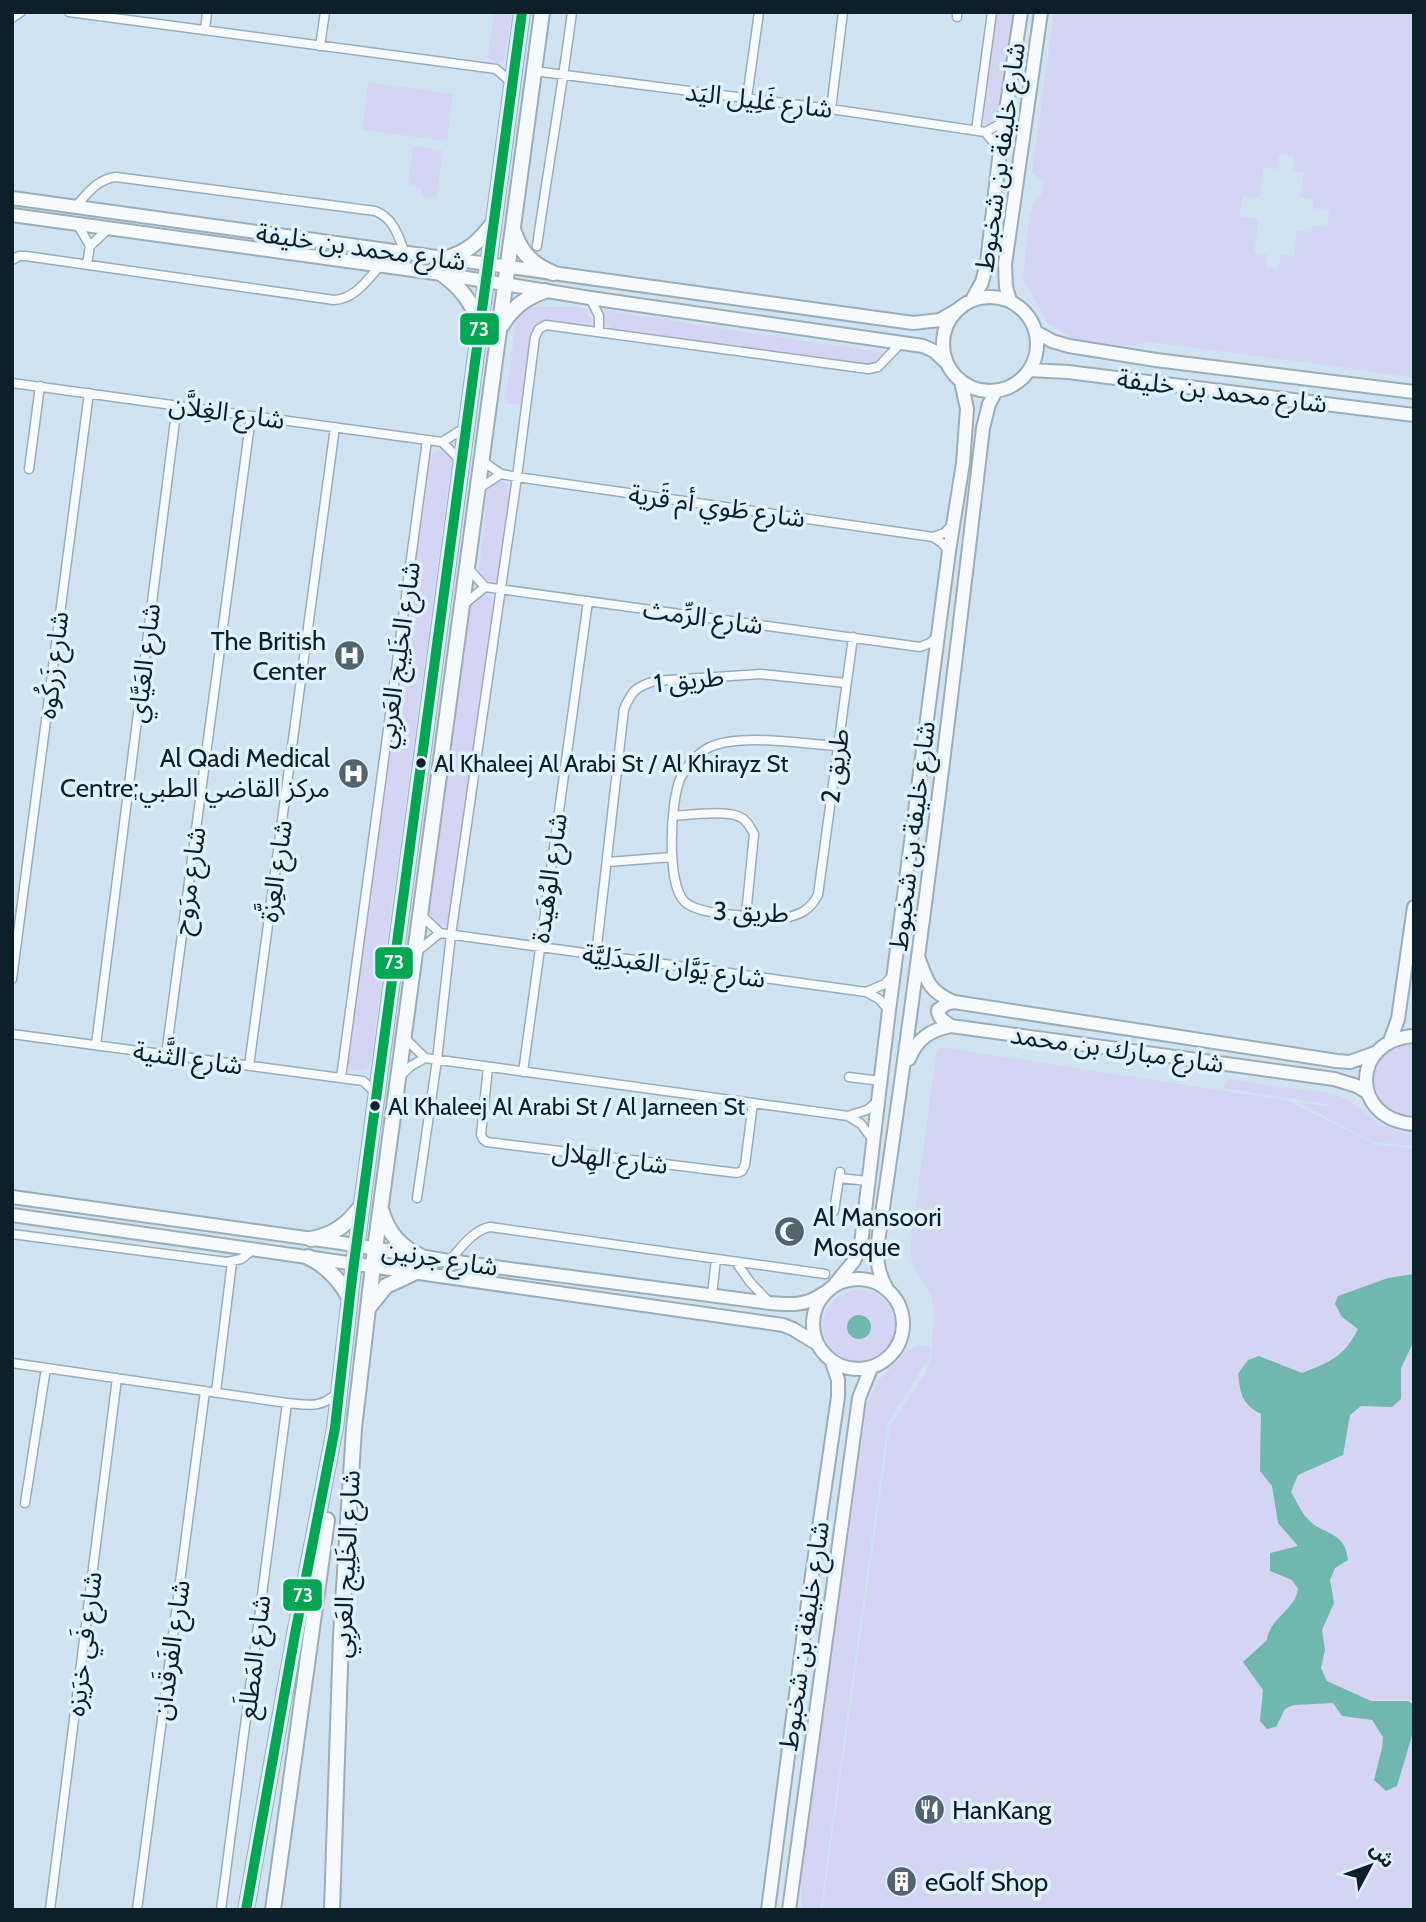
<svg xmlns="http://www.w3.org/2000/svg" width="1426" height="1922" viewBox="0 0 1426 1922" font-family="Cabin,'Noto Sans Arabic',sans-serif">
<rect width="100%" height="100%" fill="#d1e3f0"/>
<path fill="#d3d5f2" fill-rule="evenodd" d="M494,12H512L504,61C497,64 493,64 488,57Z
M998,12H1017L1002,124L993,129L985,124L983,117Z
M1054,12H1414V378L1326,365L1147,342L1134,346L1078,341L1048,324L1023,278L1030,213L1036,198L1041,195L1044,182L1032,173ZM1279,154L1294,157L1292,171L1304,173L1300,198L1314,200L1313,208L1329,211L1327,227L1313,225L1312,232L1297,230L1294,256L1281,255L1278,269L1266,267L1267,255L1254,253L1259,219L1239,216L1242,196L1259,198L1264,167L1277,169Z
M368,82L453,94L447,141L362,130Z
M413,146L443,151L436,199L421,197L422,188L408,186Z
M531,307H583L592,321L587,326L542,322L532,330L521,405L505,403L517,317Z
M601,310L885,353L876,366L611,330Z
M438,451L452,458L371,1061L368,1068L359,1071L350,1069L345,1061L424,459Z
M500,480L511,486V499L497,582L487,580L479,573L487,492L494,483Z
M478,594L488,595L492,597L495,604L452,919C447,927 444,927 435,925L427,912L470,605Z
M1404,1044L1414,1045V1117C1367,1122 1354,1058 1404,1044Z
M940,1047L1289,1101L1375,1144L1414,1149V1910H822L890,1426L926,1372L931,1356L934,1309L931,1295L916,1271L911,1258L910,1248L936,1055Z
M1227,1079L1335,1094L1351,1102L1382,1126L1411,1134L1414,1133V1146L1373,1142L1299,1103L1334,1107L1326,1104L1224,1088Z
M823 1326a36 36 0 1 1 72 0a36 36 0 1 1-72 0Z
M917,1345L930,1346L929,1358L888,1422L820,1910H802V1891L799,1882L867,1405L877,1382L905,1353Z"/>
<path fill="#70b8ae" d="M1414,1274V1341L1401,1368V1399L1392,1407L1361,1406L1350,1415L1343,1455L1298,1475L1291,1492C1296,1500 1300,1510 1306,1517C1321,1536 1345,1529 1348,1560L1335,1568L1330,1580L1334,1603L1322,1630L1325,1650L1321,1668L1327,1681L1371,1701H1408L1414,1705V1729L1397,1786L1386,1791L1374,1780L1382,1748L1383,1737L1372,1720L1342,1716L1333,1703L1294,1705L1285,1709L1276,1727L1267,1729L1260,1721L1263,1690L1243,1662L1267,1640C1269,1619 1295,1610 1298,1589L1292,1580L1270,1571V1553L1298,1546L1278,1523L1272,1486L1260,1471L1261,1414C1241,1403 1241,1395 1238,1374L1248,1360L1259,1356L1302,1373C1330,1362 1344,1357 1358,1329L1342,1317L1335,1304L1338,1296L1388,1278Z
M847 1327a12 12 0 1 1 24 0a12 12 0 1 1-24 0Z"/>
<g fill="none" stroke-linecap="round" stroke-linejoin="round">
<defs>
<path id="street" d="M69,12L496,69L512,83
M957,17V12
M12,18L21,12
M205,30L207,12
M320,46L325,12
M534,71L831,109L985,132L1004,122
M747,98L759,12
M831,109L843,12
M976,130L992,12
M985,132L1000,150
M75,207C87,194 97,179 116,177L375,211C394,218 398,236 405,253
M78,225L90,246L87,264
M90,246L108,229
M537,246C548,168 562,90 572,12
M12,260L19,256H26L334,300C355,299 367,280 380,266
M590,298L599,316V332
M12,383L442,442L462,462
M442,442L466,427
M481,460L501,474L517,477L933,537L942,543L949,551
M29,469L40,386
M478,489L501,474
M933,537L944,533L953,524
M467,567L485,587L920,647L930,643L938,636
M463,605L485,587
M838,746C803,744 742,733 710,747C698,753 687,765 681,777C670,799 666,885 685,902C701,917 761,916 784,918C800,915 810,910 818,895L853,637
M673,816C690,815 726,810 740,817C747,820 750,827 754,834L746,915
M608,862L672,857
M420,914L440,933L866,992L879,999L889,1010
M415,953L440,933
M596,955L624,709C632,691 635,687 655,681L761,674L846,683
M12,979L89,393
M866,992L885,984L893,975
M12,1034L363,1081L376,1093
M404,1037L425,1058L848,1116L861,1124L872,1139
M96,1045L177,405
M166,1055L251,416
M249,1066L335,427
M488,1067L481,1135L483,1139L487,1142L737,1173L742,1171L745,1165L753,1103
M523,1072L588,601
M399,1077L411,1066L425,1058
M849,1077L880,1081
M341,1078L427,440
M848,1116L867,1110L878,1101
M839,1178L868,1181
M417,1198L437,1060L451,935L517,477L535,337L539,329L546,325L868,369L878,367L901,343
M834,1211L840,1172
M12,1234L227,1262L241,1259L254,1249
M449,1261C461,1248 473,1230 490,1227L825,1274
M736,1262L750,1282L768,1301
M712,1295L716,1259
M12,1363L287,1403C309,1405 321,1409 338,1392
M216,1392L232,1262
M25,1503L46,1368
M50,1910L117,1378
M137,1910L205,1391
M221,1910L287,1403"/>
<path id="secondary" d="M12,198L913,323L940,320L957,310
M12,215L442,274L590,298L923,346L934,351L947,363
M943 344a47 47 0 1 1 94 0a47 47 0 1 1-94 0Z
M972,300L982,282L987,263L1000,150L1021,12
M1010,301L1006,287L1005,264L1041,12
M1036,332L1052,341L1069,346L1156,360L1414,392
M1029,370L1068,372L1414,415
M919,959C927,982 930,992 954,1002L1337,1061L1350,1062L1375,1053
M951,1026C944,1021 938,1018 938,1010L946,1004L954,1002
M1414,1036C1350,1040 1350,1120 1414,1124
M1390,1041L1398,1019L1414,907
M909,1059C917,1039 930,1030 951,1026L1334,1079L1357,1086L1368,1093
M12,1197L342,1243L449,1261L770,1303C791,1305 806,1306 824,1293
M12,1215L783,1325L793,1329L816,1343
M813 1324a45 45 0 1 1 90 0a45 45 0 1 1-90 0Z
M835,1284L854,1261L861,1244L889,1010L949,551L963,463L967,409L961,381
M887,1289C879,1275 877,1264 877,1248C918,976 951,702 983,428L989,404L996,391
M768,1910L806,1617L838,1397V1380L832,1362
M789,1910L859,1398L871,1368"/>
<path id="highway" d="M514,232C521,253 533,265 553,273
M444,259C467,253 480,241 494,222
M442,274C460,287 471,301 479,322
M502,325C512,308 526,297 545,291
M382,1212C388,1233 400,1247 420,1256
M311,1239C334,1235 348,1224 362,1205
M308,1257C327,1266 340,1280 350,1299
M369,1307L386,1286L414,1273
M246,1910L295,1634L335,1428L352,1278L522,12
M273,1910L327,1520
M332,1910L341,1636L354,1428L375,1249L542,12"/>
</defs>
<use href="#street" stroke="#9dadb8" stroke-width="11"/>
<use href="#secondary" stroke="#9dadb8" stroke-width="16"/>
<use href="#highway" stroke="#9dadb8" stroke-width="18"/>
<use href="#street" stroke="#f8fbfd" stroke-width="8"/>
<use href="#secondary" stroke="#f8fbfd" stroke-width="12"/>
<use href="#highway" stroke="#f8fbfd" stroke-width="14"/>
<defs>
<path id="bus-1" d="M246,1910L295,1634L335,1428L352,1278L522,12"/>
</defs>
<use href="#bus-1" stroke="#e0f1fc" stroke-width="16"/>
<use href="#bus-1" stroke="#00a651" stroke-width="10"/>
</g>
<defs>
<symbol id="hospital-disc" viewBox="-11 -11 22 22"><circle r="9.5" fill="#53646f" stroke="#e0f1fc"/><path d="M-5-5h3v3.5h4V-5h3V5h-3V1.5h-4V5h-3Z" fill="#fff"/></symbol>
<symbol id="mosque-disc" viewBox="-11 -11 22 22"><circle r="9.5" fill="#53646f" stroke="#e0f1fc"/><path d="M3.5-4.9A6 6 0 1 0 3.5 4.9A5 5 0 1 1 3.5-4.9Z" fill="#fff"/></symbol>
<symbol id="restaurant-disc" viewBox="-11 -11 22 22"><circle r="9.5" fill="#53646f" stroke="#e0f1fc"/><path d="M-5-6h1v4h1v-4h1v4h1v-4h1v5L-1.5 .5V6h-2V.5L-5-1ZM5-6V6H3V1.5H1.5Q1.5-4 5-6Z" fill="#fff"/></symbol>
<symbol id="building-disc" viewBox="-11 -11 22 22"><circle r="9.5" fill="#53646f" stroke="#e0f1fc"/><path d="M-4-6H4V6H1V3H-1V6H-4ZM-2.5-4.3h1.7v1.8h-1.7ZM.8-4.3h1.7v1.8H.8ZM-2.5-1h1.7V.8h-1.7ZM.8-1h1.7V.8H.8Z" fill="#fff"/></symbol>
</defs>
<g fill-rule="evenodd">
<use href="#hospital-disc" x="332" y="638" width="35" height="35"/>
<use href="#hospital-disc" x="336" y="756" width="35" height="35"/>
<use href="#mosque-disc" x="772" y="1214" width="35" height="35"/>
<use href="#restaurant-disc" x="912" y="1792" width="35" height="35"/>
<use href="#building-disc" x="884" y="1864" width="35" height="35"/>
</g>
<g fill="#0f1f2a" stroke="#e0f1fc" stroke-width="2.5">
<circle cx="421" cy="763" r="6"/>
<circle cx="375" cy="1106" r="6"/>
</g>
<g text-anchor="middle" stroke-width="7" stroke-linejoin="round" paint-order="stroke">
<g font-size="24" fill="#0f1f2a" stroke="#e0f1fc" text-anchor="start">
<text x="434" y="772">Al Khaleej Al Arabi St / Al Khirayz St</text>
<text x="388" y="1115">Al Khaleej Al Arabi St / Al Jarneen St</text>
</g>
<g font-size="26" fill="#0f1f2a" stroke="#e0f1fc">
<text transform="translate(759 100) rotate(7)" y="9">شارع غَلِيل اليَد</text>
<text transform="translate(1000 157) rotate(-82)" y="9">شارع خليفة بن شخبوط</text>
<text transform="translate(361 247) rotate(8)" y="9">شارع محمد بن خليفة</text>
<text transform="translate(1222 391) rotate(7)" y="9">شارع محمد بن خليفة</text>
<text transform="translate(227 412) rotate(8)" y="9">شارع الغِلاَّن</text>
<text transform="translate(717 506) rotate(8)" y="9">شارع طَوي أم قَرية</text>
<text transform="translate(703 617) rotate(8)" y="9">شارع الرِّمث</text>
<text transform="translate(398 655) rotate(-82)" y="9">شارع الخَلِيج العَربِي</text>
<text transform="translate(144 663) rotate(-83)" y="9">شارع العَيَّاي</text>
<text transform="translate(53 665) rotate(-83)" y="9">شارع زَركُوه</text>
<text transform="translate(689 680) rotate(-6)" y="9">طريق 1</text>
<text transform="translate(835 766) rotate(-82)" y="9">طريق 2</text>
<text transform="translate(912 836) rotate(-83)" y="9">شارع خليفة بن شخبوط</text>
<text transform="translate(276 871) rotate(-82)" y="9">شارع العِزَّة</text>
<text transform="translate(549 878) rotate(-82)" y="9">شارع الوُهَيدة</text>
<text transform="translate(189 881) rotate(-82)" y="9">شارع مرَوح</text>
<text transform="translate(751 912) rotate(2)" y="9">طريق 3</text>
<text transform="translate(674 966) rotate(8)" y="9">شارع يَوَّان العَبدَلِيَّة</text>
<text transform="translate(1117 1049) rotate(8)" y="9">شارع مبارك بن محمد</text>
<text transform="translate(188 1058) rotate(8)" y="9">شارع الثَّنية</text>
<text transform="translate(610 1158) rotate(7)" y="9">شارع الهِلال</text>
<text transform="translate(440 1258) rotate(9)" y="9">شارع جرنين</text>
<text transform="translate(346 1564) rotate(-87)" y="9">شارع الخَلِيج العَربِي</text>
<text transform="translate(804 1636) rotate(-82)" y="9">شارع خليفة بن شخبوط</text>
<text transform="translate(84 1644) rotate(-83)" y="9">شارع فَي خرَيزه</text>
<text transform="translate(171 1650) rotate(-82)" y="9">شارع الفَرقَدان</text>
<text transform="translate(254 1657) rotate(-83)" y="9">شارع المَطلَع</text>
</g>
<g font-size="26" fill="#0f1f2a" stroke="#e0f1fc" text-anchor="start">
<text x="326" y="650" text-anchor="end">The British<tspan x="326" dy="30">Center</tspan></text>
<text x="330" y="767" text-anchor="end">Al Qadi Medical<tspan x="330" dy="30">Centre;مركز القاضي الطبي</tspan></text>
<text x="813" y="1226">Al Mansoori<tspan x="813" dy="30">Mosque</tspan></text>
<text x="952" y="1819">HanKang</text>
<text x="925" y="1891">eGolf Shop</text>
</g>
</g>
<g stroke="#e0f1fc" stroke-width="2.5">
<rect x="459" y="312" width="41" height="34" rx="7" fill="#00a651"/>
<rect x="374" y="946" width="40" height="34" rx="7" fill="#00a651"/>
<rect x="282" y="1578" width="41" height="34" rx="7" fill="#00a651"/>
</g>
<g font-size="19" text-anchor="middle" font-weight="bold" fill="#fff">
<text x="479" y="336">73</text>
<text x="394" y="969">73</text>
<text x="303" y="1602">73</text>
</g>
<rect width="1426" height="1922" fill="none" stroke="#0f1f2a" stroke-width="28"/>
<g transform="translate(1370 1866) rotate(49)" stroke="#e0f1fc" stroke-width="5" paint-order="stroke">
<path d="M0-5L12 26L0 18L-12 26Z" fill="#0f1f2a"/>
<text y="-10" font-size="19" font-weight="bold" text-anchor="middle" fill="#0f1f2a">ش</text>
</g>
</svg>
